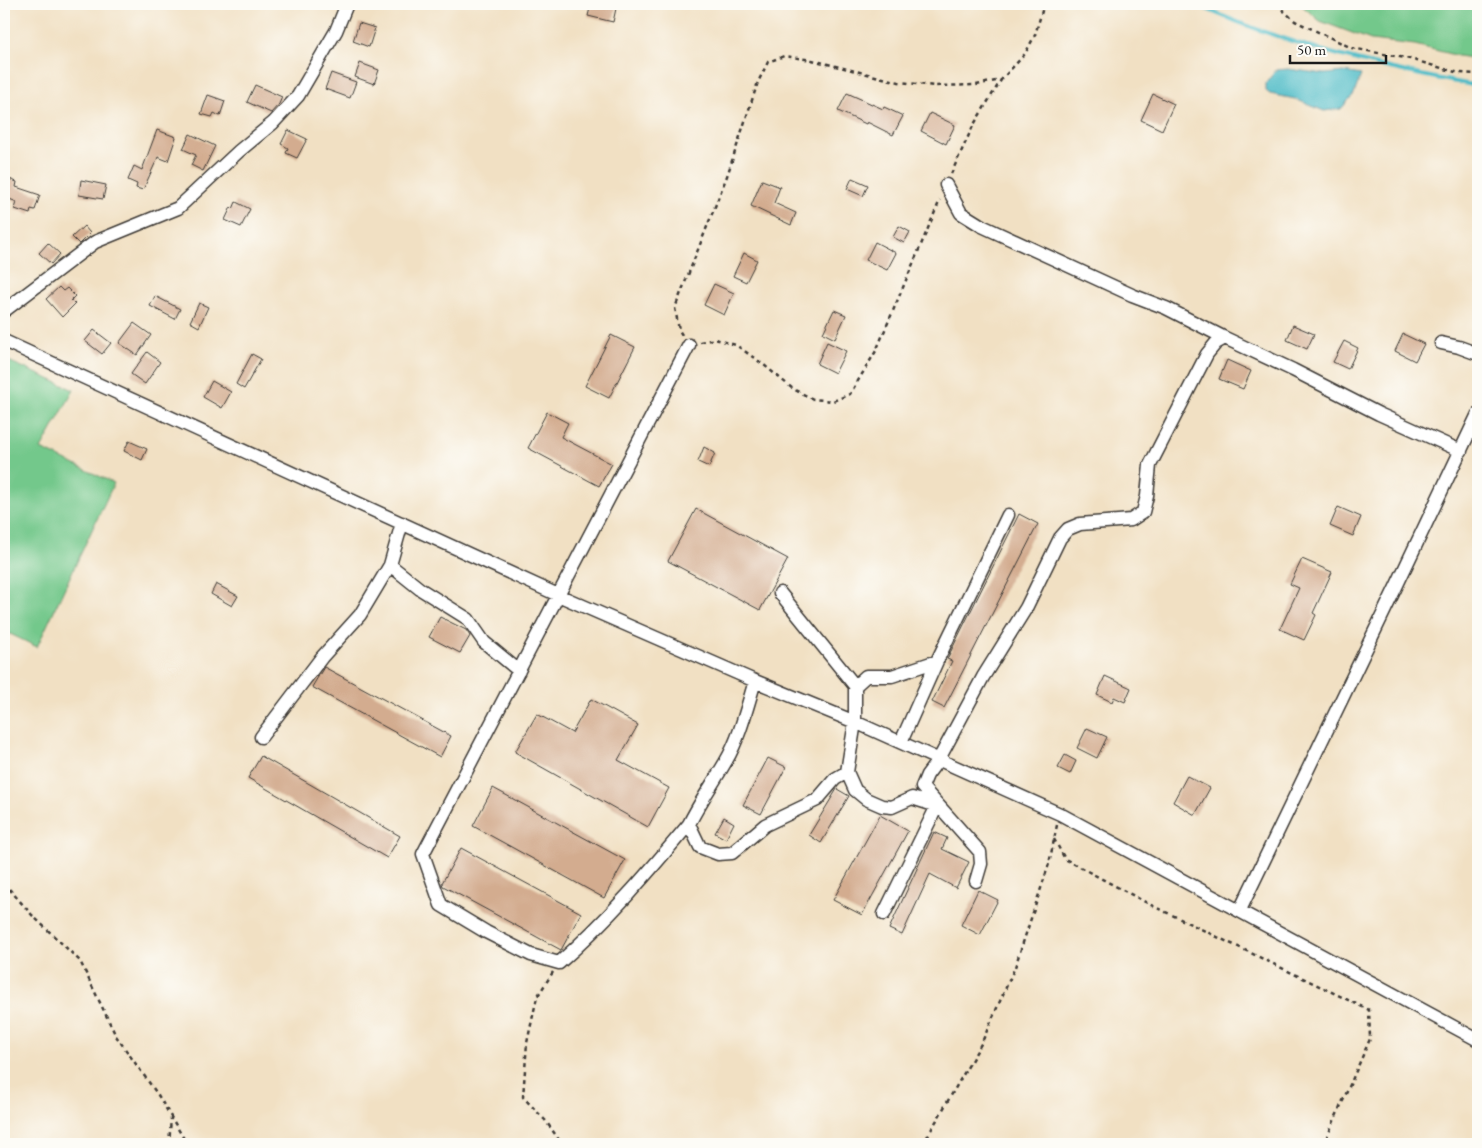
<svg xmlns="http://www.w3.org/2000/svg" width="1482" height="1148" viewBox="0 0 1482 1148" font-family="'EB Garamond',serif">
<rect width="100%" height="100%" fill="#fdfcf7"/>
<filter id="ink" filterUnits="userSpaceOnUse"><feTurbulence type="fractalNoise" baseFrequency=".02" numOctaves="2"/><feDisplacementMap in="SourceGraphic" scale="10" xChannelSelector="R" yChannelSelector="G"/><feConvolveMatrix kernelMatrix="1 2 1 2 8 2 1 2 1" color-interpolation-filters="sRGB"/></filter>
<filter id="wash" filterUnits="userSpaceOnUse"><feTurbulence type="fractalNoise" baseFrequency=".0096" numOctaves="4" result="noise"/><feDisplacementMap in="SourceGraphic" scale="20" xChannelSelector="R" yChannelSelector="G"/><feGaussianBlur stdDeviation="1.12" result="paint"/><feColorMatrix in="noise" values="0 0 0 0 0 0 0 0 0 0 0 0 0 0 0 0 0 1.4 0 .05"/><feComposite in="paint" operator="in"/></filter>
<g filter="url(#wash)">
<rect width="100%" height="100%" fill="#f1e0c3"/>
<path fill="#73c88b" stroke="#487254" d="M1300,4H1478V59L1458,56L1415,45L1371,40L1320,21Z
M4,359L74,390L41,449L114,483L37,647L4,631Z"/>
<path fill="#4fbcc7" stroke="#366c72" d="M1288,69L1325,74L1344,72L1361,75L1354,94L1341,109L1324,111L1295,99L1270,94L1266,91V83L1276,70Z"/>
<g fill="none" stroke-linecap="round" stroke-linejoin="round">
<path stroke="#4fbcc7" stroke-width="4" d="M1195,4C1285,45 1381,69 1478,86"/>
</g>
<g id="blocks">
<path fill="#d3ac8f" d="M591,4H617L613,22L588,16Z
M359,23L375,28L369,47L353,41Z
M360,63L379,70L374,84L355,77Z
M331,73L356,82L350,98L325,89Z
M255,85L282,97L279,104L271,113L247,102Z
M847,93L883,109L884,107L903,116L893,135L867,122L866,124L838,111Z
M1153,94L1174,104L1162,130L1141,120Z
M208,95L225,101L220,116L214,113L212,117L201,114Z
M930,113L955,125L946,144L921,131Z
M157,130L176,137L168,161L158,157L143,190L136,188L137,184L128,180L134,166L142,170Z
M288,130L307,139L297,158L286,153L288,148L281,144Z
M190,134L215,146L203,171L191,165L196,155L183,149Z
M4,177L17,182L16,187L40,195L35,210L31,209L30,214L15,209L17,202L4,197Z
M852,178L868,185L863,196L847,189Z
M81,180L106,185L103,199L79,195Z
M762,180L780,187L774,203L796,213L791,225L751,206Z
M236,202L250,209L241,227L225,220L231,207L233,209Z
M84,226L90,233L79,244L72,237Z
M899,226L910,232L904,243L893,237Z
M875,242L896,253L887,270L866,260Z
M48,243L60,254L51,264L39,253Z
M744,253L757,260L746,282L733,276Z
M714,284L734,293L724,315L704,305Z
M59,287L63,291L67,288L75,296L71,300L75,304L62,317L46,299Z
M155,296L180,309L175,319L150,306Z
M199,303L208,307L199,327L190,322Z
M834,310L846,315L835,339L823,333Z
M134,323L151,335L137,355L119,343Z
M1293,325L1314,334L1307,349L1287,340Z
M94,330L111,343L102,354L85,341Z
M1403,334L1424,344L1415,361L1395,351Z
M611,335L635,347L609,398L585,386Z
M1344,341L1358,348L1348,369L1333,362Z
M827,342L846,351L835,373L817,364Z
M147,352L160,362L145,384L131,374Z
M252,354L261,359L244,389L236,384Z
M1227,360L1251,371L1243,389L1219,379Z
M212,381L231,392L222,408L203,397Z
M547,412L568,423L561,437L612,464L599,486L528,448Z
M129,441L147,449L142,460L124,451Z
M704,447L715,453L709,467L698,462Z
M1338,507L1361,517L1353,536L1330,526Z
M696,509L788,559L760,610L668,561Z
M1019,514L1038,524L944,708L932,702L952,661L947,659Z
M1302,559L1332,572L1313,613L1316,615L1304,640L1280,629L1299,588L1290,584Z
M216,584L238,596L232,606L211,594Z
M440,617L466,630L470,636L460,653L429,637Z
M324,667L451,736L440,757L312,687Z
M1105,676L1131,688L1125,702L1114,697L1112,702L1097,695Z
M591,699L638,725L618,760L669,788L648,827L515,752L537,714L572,733Z
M1087,728L1107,737L1097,758L1077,748Z
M1065,755L1076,761L1070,774L1058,768Z
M261,756L400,836L387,858L248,778Z
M768,758L786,767L761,814L743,805Z
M1187,776L1210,788L1195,815L1173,802Z
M493,788L625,860L604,898L473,826Z
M837,789L849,796L821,843L809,835Z
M880,815L908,831L862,915L833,900Z
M724,817L734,823L726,839L715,833Z
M934,832L947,838L942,849L969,862L956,888L930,874L902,935L889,929Z
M461,848L581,913L561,950L443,886L442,883Z
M978,890L998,900L980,935L961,925Z"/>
</g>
</g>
<g filter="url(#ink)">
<use href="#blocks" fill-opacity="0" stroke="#3c3935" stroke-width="1"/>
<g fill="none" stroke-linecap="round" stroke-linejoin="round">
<defs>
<path id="minor" d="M946,185L961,213L982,226L1132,295L1166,308L1225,338L1293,370L1379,414L1461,451
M4,311L95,242L178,208L239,151L273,123L298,96L336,31L347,4
M4,341L558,595L755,681L855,722L1060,814L1478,1040
M1441,343L1459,347L1478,354
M390,565L420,589L468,619L484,642L519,671
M755,681C747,707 740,737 726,761C714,782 700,802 689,824L700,847L718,854L732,853L765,825L817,800L835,779L847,772L855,722V686L780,593
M855,686L866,676H892L937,661
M261,737L322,657L360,615L390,565L402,523
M901,742L937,661L1008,515
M847,772L855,790L866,799L882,806L892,807L912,798L937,806L884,914
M689,824C648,873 607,921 559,963L531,955L486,932L441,905L423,854L689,345
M976,881L981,864L980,852L922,787L927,775L939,759L983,677L1026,608L1060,538L1068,529L1080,524L1131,520L1143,512L1147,496L1150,465L1207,354L1216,343L1225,338
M1240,910L1395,589L1478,414"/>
</defs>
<use href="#minor" stroke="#3c3935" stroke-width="15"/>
<path stroke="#3c3935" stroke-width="2.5" stroke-dasharray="4 4" stroke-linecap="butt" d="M1276,4L1295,21L1352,48L1410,59L1459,73L1478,74
M951,174L973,126L1001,80
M682,335L679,330L675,308L727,176L758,82L768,62L784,56L812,60L899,82L935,86L976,85L1001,80L1025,54L1035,35L1044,4
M700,342L715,339L736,345L764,365L793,389L813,399L833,401L850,394L876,351L940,200
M1054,839L1065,859L1089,872L1149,904L1369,1010L1370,1039L1324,1144
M4,883L32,915L80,961L116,1036L158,1095L187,1144
M553,972L537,997L527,1043L523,1097L545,1120L562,1144
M169,1144L171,1118
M923,1144L982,1042L1015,967L1049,864L1057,825"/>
<use href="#minor" stroke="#fff" stroke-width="12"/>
</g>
</g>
<rect width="1482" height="1148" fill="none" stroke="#fdfcf7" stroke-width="20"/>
<path d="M1290 55v8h96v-8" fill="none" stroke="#1c1c1c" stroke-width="2.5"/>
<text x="1297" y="55" font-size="15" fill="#1c1c1c" stroke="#fdfcf7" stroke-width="4" paint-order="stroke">50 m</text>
</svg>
